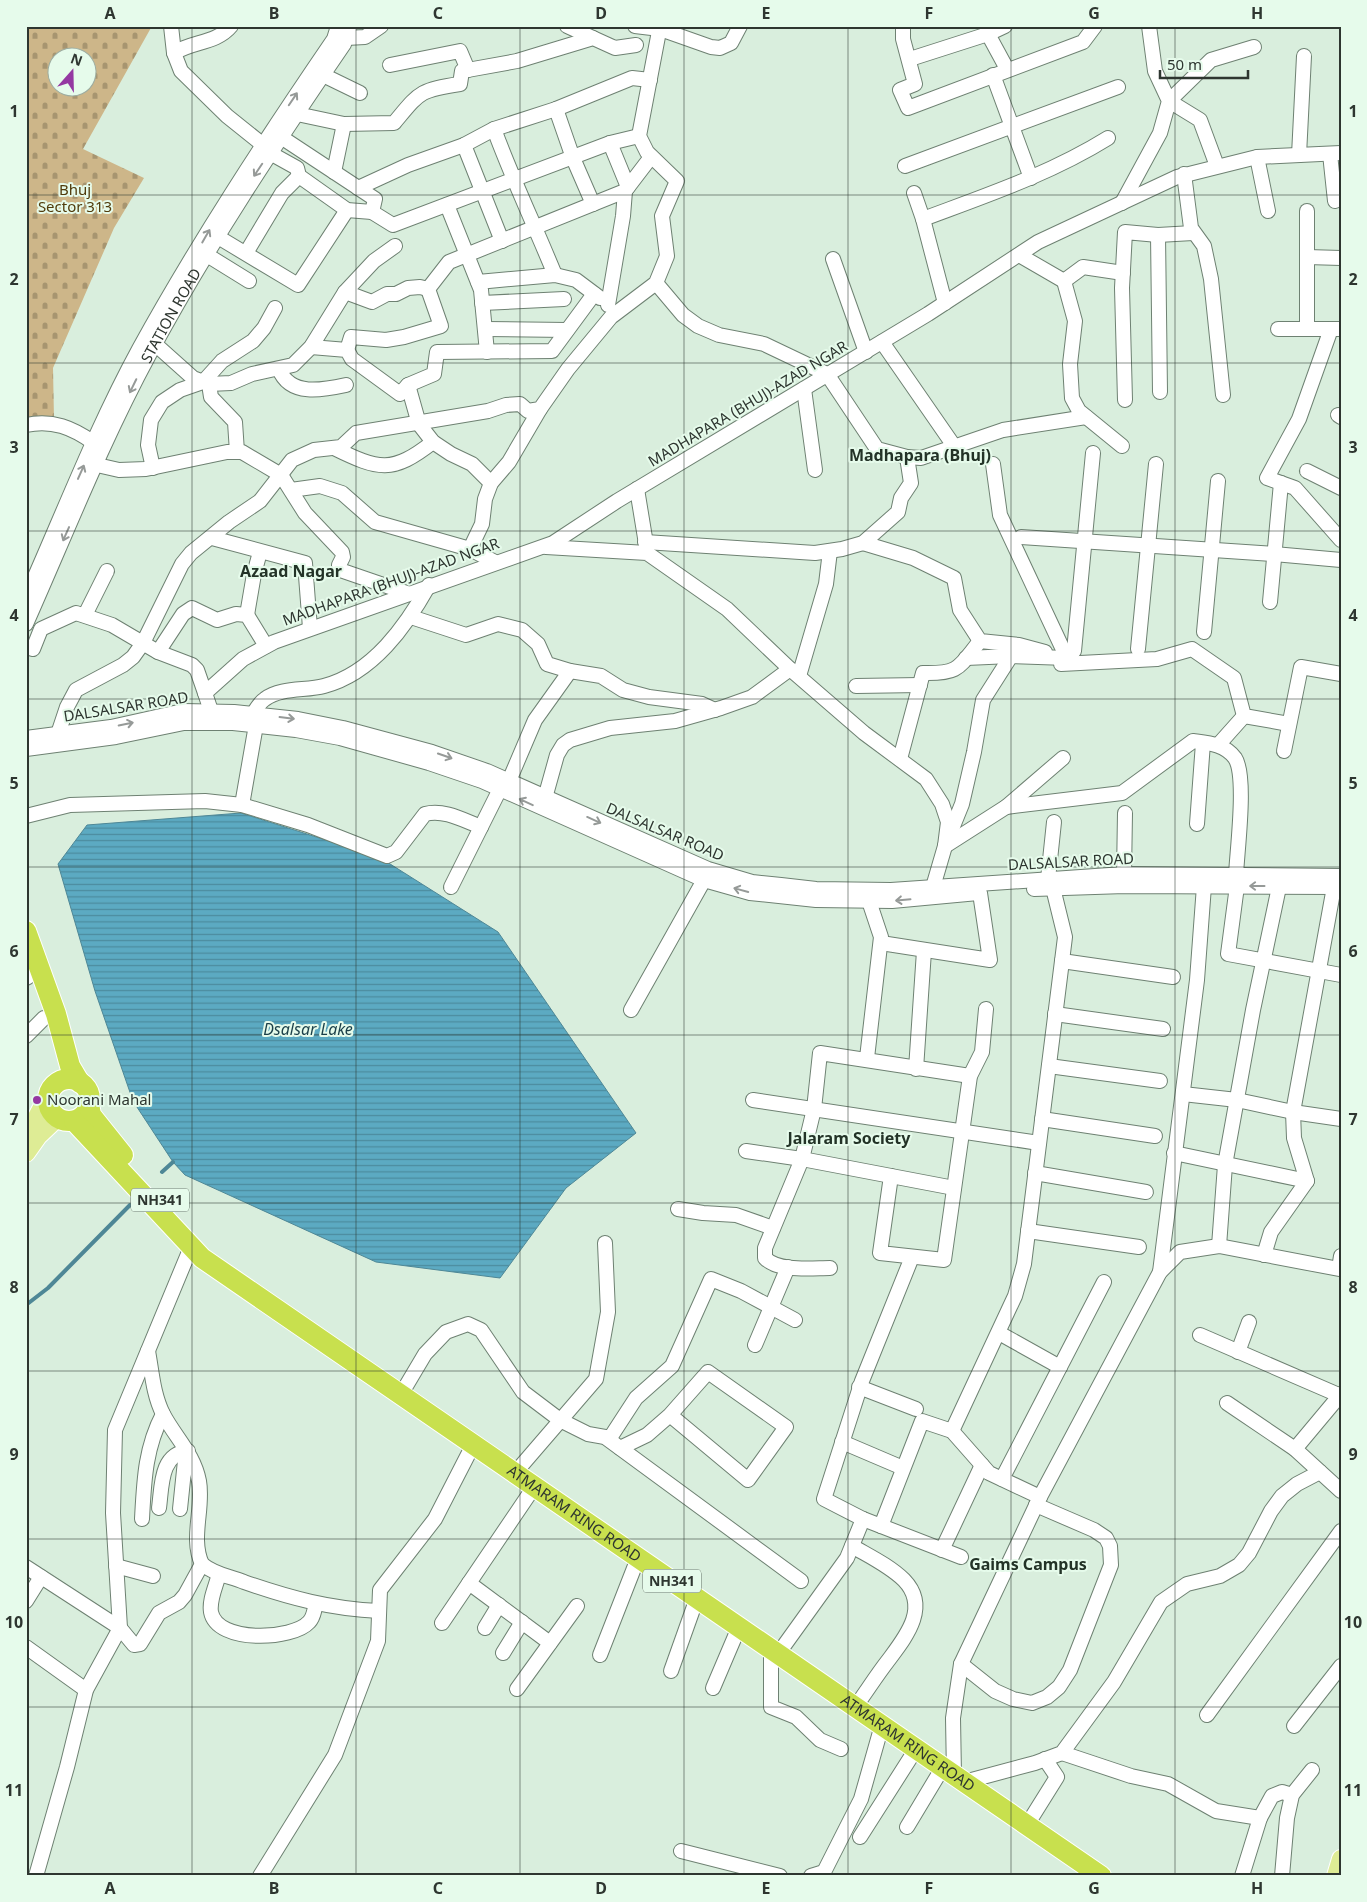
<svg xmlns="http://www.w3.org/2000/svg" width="1367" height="1902" viewBox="0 0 1367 1902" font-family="'Noto Sans',sans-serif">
<defs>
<pattern id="cemetery-stones" width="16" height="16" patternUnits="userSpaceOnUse" patternTransform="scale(1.25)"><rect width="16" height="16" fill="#cdb689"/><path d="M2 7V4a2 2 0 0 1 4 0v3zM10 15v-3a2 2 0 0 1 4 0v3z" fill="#a79570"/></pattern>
<pattern id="water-rules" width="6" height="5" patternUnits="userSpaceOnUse" patternTransform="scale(1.25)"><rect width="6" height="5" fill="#5caac2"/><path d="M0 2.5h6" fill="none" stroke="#4c8b9e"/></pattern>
</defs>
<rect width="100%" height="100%" fill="#d9eedd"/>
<path fill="url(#cemetery-stones)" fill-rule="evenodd" d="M26,26H152L83,149L144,178L114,228L53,368L54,419L26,424ZM58,58H88V88H58Z"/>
<path fill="url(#water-rules)" stroke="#4e8796" d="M241,813L379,857L498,932L636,1133L566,1188L500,1278L376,1262L185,1175L173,1162L133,1101L95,991L58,864L87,825Z"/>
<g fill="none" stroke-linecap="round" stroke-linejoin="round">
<path stroke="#4e8796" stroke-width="4" d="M162,1172L173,1162
M26,1305L48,1288L130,1205"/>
<defs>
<g id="minor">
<path d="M171,26L174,53L181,71L227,116L262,144"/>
<path d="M567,26L593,38"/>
<path d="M635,26L660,29L711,47L720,48L731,43L740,26"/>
<path d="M903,26V39L915,84L900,90L908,108L1083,42L1095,26"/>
<path d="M987,26L988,34L1007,69"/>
<path d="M346,38L365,37L381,26"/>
<path d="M174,53C192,41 216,44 231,26"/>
<path d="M910,59L988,34L1005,26"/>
<path d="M390,65L460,51L468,70"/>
<path d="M323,75L360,93"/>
<path d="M993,75L1031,178"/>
<path d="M556,109L573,158L593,204"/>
<path d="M297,114L344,124L394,123C420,92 419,90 460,84L462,71L517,61L593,38L615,48L636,45"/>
<path d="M494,129C512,178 535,226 555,275"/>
<path d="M281,137L375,199L372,212L393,225L610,143L639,136"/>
<path d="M610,143L628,187"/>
<path d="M464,145L502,241"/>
<path d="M270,153L297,168L299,176L347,210L372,212"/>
<path d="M1330,154L1335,201"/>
<path d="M1299,155L1304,56"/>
<path d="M1257,157L1268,211"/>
<path d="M905,166L1118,87"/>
<path d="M1217,166L1200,120L1169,101L1211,60L1254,47"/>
<path d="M334,172L344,124"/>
<path d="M1184,174L1191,228L1204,246L1211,279L1223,395"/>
<path d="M358,188L408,165L464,145L494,129L556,109L632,78L650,80"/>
<path d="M914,193L923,219L945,303"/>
<path d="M1122,203L1160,133L1169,101L1155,71L1149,26"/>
<path d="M447,205L481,290L487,352"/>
<path d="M1307,211V329"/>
<path d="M923,219C987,195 1050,174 1108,138"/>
<path d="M1158,235L1160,392"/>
<path d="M218,237L298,285L347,210"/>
<path d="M246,253L282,193L299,176"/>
<path d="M207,255L249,281"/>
<path d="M1019,255L1064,281"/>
<path d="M1307,257L1341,258"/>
<path d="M833,259L866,352"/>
<path d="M478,282L555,275L576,280L600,298"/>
<path d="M428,289L449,262L625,191"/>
<path d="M345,292L372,302L387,294H396L408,288L420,287L428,289"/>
<path d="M482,303L564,299"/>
<path d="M608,305L623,216L625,191L651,157"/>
<path d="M485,329L567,330"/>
<path d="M1278,329H1340"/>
<path d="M1331,329L1299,419L1267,478L1295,488L1341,540"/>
<path d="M882,342L954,446"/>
<path d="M155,344L193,378L209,384L231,383L252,374L293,365L311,347L345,292L374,261L395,246"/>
<path d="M311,347L347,350L352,359L400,394L408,385L434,374L437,352L552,351L594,294"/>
<path d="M347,350L351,337L386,340L404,337L441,326L428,289"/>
<path d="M279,369C290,397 323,390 346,385"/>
<path d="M209,384L211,397L235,422L237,452"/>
<path d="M408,385L419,424L433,442L451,454L472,464L491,483"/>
<path d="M804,389L815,470"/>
<path d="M1125,400L1122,288L1125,232L1158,235L1193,233"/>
<path d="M1338,415L1341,417"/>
<path d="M26,425C52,419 73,428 94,443"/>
<path d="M1122,446L1079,411L1072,398L1070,364L1075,321L1064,281L1083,267L1123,273"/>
<path d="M334,448C379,470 392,474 433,442"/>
<path d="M907,457L921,458L1003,430L1086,417"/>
<path d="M993,464L1000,515L1067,658L1061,664L1157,659L1192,649L1234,678L1244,716L1289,724"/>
<path d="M97,465L119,470L146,469L227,452H242L281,475L305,513L342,552L343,557L339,565L340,570L407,593"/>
<path d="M153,468L148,445L151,420L162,402L180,390L203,382L222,361L253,341L264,328L275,308"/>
<path d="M1307,471L1341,488"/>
<path d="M637,489L647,550"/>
<path d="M291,490L320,486L342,493L375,522L470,549L495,562"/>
<path d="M1021,537L1274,554L1341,560"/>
<path d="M212,538L305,563L310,628"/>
<path d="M645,542L815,553L842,549L863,543L898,512L901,498L911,483L907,457L877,449L827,374L764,344L719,335L698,326L683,315L656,283"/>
<path d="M863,543L913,558L954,578L960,610L980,641L1019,645L1045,652"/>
<path d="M546,547L647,553L727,609L790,669L864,733L926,779L942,804L948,822L945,846"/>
<path d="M470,549L482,524L485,499L491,483L509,462L540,409"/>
<path d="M26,597C63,514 96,428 139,349C198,242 265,140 334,39L338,26"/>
<path d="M1270,602L1281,483"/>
<path d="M85,615L107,571"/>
<path d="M247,615L254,574L260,552"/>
<path d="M411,617L466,635L498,624L522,630L538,644L547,664L570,671"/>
<path id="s1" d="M26,624C66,534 102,442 149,355C207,247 275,145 344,44L350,26"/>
<path d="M1204,632L1218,481"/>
<path d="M26,647L33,649L41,629L76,613L112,625L158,652L192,665L197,670L205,693"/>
<path d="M1138,649L1156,464"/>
<path d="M1074,651L1093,453"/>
<path d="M158,652L183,614L192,608L217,620L236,614L247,615L266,646"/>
<path d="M966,658L1011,656"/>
<path d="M799,676L826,584L830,551"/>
<path d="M856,686L920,685"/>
<path d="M253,714C256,709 260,702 265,699C281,687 306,691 324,686C373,673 406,626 429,585"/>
<path d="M210,720L211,711L205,693L243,659L274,642L553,543L617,501L928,314L1038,242L1177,177L1257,157L1341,153"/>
<path d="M58,734L67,707L76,690L123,665L133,657L143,643L182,564L191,553L229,522L260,501L292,460L314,450L341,447L356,433L488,411L506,405L520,404L528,411L540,409L568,369L611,317L656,283L667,256L662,216L677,181L647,152L639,136L660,26"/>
<path d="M26,738L111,727L183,711L234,712L298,719L343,728L432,752L487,771L708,869L752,882L781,885L816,889L891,890L1124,874L1341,876"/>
<path d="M1219,744L1244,716"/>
<path d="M26,749L116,737L184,723H233L296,730L340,738L429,763L482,781L704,880L750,893L816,900L892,901L978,893"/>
<path d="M1284,751L1301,667L1341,674"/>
<path d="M900,759L923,673C960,674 959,667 980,641"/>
<path d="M509,781L535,720L570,671L601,676L623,690L649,697L702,704L715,710"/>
<path d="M545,798L557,755L563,745L570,740L610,728L675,721L721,708L752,697L790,669"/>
<path d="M242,805L256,725"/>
<path d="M1006,807L1122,793L1193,741C1208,743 1225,744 1235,758C1247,776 1237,851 1236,875"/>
<path d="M26,816L70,805L205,801L242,805L308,825L387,856L396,852L425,814C444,809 463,820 481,827"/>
<path d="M1197,824L1203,743"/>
<path d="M945,846L1006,807L1063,758"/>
<path d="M1124,874L1125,813"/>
<path d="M1048,879L1054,822"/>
<path d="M1237,886L1228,954L1341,975"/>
<path d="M451,887L500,789"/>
<path d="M933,887L945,846L962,804L974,752L983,700L1011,656L1067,658"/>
<path d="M1034,889L1125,886L1341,887"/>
<path d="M881,943L990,960L980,893"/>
<path d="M1062,961L1173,977"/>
<path d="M26,978L28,977"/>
<path d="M631,1010L704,880"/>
<path d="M1055,1014L1163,1029"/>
<path d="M26,1036L44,1018"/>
<path d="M867,1058L881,937L869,901"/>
<path d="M1049,1066L1160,1081"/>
<path d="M916,1069L924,951"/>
<path d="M1183,1094L1237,1100L1293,1112L1341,1119"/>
<path d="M753,1100L1039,1143"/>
<path d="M1042,1119L1155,1136"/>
<path d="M746,1151L802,1159L954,1188"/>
<path d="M1174,1153L1307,1181"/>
<path d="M1035,1173L1146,1192"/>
<path d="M891,1176L880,1253L944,1260L970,1076L982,1052L986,1009"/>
<path d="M678,1209L703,1213L736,1215L773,1228"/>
<path d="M1028,1231L1139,1247"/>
<path d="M1219,1246L1225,1165L1253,1010L1279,887"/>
<path d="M1264,1255L1271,1232L1307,1181L1294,1138L1293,1112L1334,887"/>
<path d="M912,1257L862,1381L824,1499L863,1519L961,1557"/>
<path d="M830,1268C812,1268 778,1272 765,1258V1248L802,1159L814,1109L820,1053L970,1076"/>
<path d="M1160,1272L1197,980L1204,886"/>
<path d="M999,1333L1060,1367"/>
<path d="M1200,1335L1341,1396"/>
<path d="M755,1345L788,1267"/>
<path d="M148,1351C152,1372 153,1394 163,1414C175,1437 194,1454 199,1481C204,1508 190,1538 202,1564C215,1575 230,1576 244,1582C290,1598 331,1609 379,1611"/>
<path d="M1238,1352L1249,1322"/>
<path d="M406,1386L425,1354L446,1332L468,1324L481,1330L523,1392L560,1420L588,1434L605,1437L801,1581"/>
<path d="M859,1387L916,1409"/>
<path d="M1227,1403L1295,1449L1341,1491"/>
<path d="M952,1431L1015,1296L1024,1264L1065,937L1053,888"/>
<path d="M605,1437L610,1438L636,1398L672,1366L711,1279L741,1291L795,1320"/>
<path d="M842,1442L903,1468"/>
<path d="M620,1448L647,1435L670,1415L748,1480L786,1427L708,1372L670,1415"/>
<path d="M1295,1449L1341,1394"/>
<path d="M515,1473L596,1379L608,1312L605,1243"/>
<path d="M1002,1479L1104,1282"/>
<path d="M159,1508C162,1486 160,1454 188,1451"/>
<path d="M180,1509L186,1451"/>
<path d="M142,1519C144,1482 145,1448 163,1414"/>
<path d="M881,1526L922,1421L952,1431L989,1473L1040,1497"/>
<path d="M852,1546C869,1556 890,1566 904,1580C931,1608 904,1639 887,1662C877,1675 868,1689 858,1703"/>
<path d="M942,1550L982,1465"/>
<path d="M116,1566L153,1576"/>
<path d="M26,1567L120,1628L134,1645L140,1644L159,1613L179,1602L185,1595L202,1564"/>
<path d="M219,1574C216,1586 209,1600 211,1612C217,1644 293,1640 309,1622C314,1617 314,1610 316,1604"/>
<path d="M469,1583L550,1643"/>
<path d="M26,1601L41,1577"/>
<path d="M442,1623L534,1487"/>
<path d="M485,1628L499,1605"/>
<path d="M26,1647L86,1690"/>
<path d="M771,1649V1707L796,1717L820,1740L841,1749"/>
<path d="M503,1653L522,1622"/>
<path d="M778,1654L847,1558L863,1519"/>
<path d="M600,1655L638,1558"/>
<path d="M961,1664L995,1691L1013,1699L1032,1703L1047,1697L1059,1687L1070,1670L1111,1565L1110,1546L1106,1538L1094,1530L1036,1505"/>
<path d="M671,1671L697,1598"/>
<path d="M713,1688L739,1627"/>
<path d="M517,1689L577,1606"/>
<path d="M1207,1715L1341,1531"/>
<path d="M1294,1726L1341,1666"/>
<path d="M1062,1753L1131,1776L1168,1784L1216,1811L1260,1818L1272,1796L1282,1792L1292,1795"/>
<path d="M954,1775L953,1718L961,1664L1040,1497L1160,1272L1180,1252L1219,1246L1339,1269L1341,1256"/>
<path d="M964,1782L1035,1763L1062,1753L1114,1682L1161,1602L1187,1584L1220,1576L1239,1565L1249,1553L1271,1511L1282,1496L1297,1484L1320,1472"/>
<path d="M1027,1825L1057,1777L1045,1759"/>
<path d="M907,1827L943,1767"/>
<path d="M860,1837L916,1749"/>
<path d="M681,1851L780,1876"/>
<path d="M36,1876L67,1767L86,1690L120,1628L113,1513L115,1430L191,1247"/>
<path d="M260,1876L335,1755L378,1641L380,1590L435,1519L473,1445"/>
<path d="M811,1876L824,1872L861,1799L882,1725"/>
<path d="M1242,1876L1260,1818"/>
<path d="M1282,1876L1287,1818L1292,1795L1312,1770"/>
</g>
<path id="major" d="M26,1138L47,1098
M26,1153L38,1136L57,1118
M1336,1876L1341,1859"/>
<g id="highway">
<path d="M26,931L56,1014L70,1066L80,1083"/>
<circle cx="69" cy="1100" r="21"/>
<path d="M89,1104L91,1115L123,1155"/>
<path id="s2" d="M74,1121L202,1258L1101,1876"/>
</g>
</defs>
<use href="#minor" stroke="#6e8172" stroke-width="16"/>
<use href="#major" stroke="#fff" stroke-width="20"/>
<use href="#highway" stroke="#fff" stroke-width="22"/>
<use href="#minor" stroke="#fff" stroke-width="14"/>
<use href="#major" stroke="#deec95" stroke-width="18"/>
<use href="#highway" stroke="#c8e04e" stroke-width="20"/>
</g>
<defs><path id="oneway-shaft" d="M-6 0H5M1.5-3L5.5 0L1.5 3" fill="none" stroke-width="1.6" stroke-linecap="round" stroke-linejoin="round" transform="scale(1.25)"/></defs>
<g stroke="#969a98">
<use href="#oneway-shaft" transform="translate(293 99) rotate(-56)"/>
<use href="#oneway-shaft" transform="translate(258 170) rotate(124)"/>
<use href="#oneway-shaft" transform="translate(206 236) rotate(-60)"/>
<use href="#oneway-shaft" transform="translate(133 386) rotate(116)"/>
<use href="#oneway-shaft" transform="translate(81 472) rotate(-66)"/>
<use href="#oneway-shaft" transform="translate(66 534) rotate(114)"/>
<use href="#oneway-shaft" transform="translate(287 718) rotate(7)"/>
<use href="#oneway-shaft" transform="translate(126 724) rotate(-12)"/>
<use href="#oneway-shaft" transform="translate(445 756) rotate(19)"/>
<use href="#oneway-shaft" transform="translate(526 802) rotate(-155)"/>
<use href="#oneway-shaft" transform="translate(594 820) rotate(24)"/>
<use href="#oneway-shaft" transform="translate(1257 886) rotate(-180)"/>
<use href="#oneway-shaft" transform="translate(741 890) rotate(-165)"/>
<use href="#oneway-shaft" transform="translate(903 900) rotate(175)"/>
</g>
<path fill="none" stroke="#2e3630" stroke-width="1" stroke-opacity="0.55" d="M192,26V1876M356,26V1876M520,26V1876M684,26V1876M848,26V1876M1011,26V1876M1175,26V1876M26,195H1341M26,363H1341M26,531H1341M26,699H1341M26,867H1341M26,1035H1341M26,1203H1341M26,1371H1341M26,1539H1341M26,1707H1341"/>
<circle fill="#9538a2" stroke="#e6fbeb" stroke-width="2" cx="37" cy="1100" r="5"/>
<g text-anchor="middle" stroke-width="4" stroke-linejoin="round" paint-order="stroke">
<g fill="#e6fbeb" stroke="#657168" stroke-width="1">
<rect x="131" y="1188.5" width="58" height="23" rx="4"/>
<rect x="643" y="1569.5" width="58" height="23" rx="4"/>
</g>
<g font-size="14" font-weight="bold" fill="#2e3630">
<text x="160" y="1205">NH341</text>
<text x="672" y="1586">NH341</text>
</g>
<g font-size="15" fill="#503b0b" stroke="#e6fbeb">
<text x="75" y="195">Bhuj<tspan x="75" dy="17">Sector 313</tspan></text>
</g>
<g font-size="15" fill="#2e3630" stroke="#e6fbeb">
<text dy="5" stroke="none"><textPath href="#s1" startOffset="341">STATION ROAD</textPath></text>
<text transform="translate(748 404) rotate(-31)" y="5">MADHAPARA (BHUJ)-AZAD NGAR</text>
<text transform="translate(391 582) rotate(-20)" y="5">MADHAPARA (BHUJ)-AZAD NGAR</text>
<text transform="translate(126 707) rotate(-9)" y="5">DALSALSAR ROAD</text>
<text transform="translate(665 832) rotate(23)" y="5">DALSALSAR ROAD</text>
<text transform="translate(1071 862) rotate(-3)" y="5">DALSALSAR ROAD</text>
<text dy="5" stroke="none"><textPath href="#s2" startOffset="639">ATMARAM RING ROAD</textPath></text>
<text dy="5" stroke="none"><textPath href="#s2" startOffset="1044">ATMARAM RING ROAD</textPath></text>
</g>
<g font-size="15" fill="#2e3630" stroke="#e6fbeb" text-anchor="start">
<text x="47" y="1105">Noorani Mahal</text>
</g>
<g font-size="16" font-weight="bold" fill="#233327" stroke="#e6fbeb">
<text x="920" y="461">Madhapara (Bhuj)</text>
<text x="291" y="577">Azaad Nagar</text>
<text x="849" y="1144">Jalaram Society</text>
<text x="1028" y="1570">Gaims Campus</text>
</g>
<g font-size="16" font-style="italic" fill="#1a3f49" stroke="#e6fbeb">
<text x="308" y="1035">Dsalsar Lake</text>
</g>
</g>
<rect width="1367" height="1902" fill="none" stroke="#e6fbeb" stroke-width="55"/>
<g transform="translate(72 72) rotate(20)"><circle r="24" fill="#e6fbeb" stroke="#9caca0"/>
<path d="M0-4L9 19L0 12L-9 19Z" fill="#9538a2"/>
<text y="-8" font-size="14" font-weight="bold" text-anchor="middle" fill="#2e3630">N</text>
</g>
<path d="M1160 70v8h88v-8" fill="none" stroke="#2e3630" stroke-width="2.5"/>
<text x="1167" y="70" font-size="15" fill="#2e3630" stroke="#e6fbeb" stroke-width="4" paint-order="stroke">50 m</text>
<rect x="28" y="28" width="1312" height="1846" fill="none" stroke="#2e3630" stroke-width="2"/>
<g font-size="16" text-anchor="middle" font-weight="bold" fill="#2e3630">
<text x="110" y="19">A</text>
<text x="274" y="19">B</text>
<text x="438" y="19">C</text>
<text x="601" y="19">D</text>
<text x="766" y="19">E</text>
<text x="929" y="19">F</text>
<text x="1094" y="19">G</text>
<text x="1257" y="19">H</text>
<text x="14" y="117">1</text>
<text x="1353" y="117">1</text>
<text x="14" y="285">2</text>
<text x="1353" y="285">2</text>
<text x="14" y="453">3</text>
<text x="1353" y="453">3</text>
<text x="14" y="621">4</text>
<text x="1353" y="621">4</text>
<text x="14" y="789">5</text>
<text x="1353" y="789">5</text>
<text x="14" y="957">6</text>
<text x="1353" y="957">6</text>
<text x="14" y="1125">7</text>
<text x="1353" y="1125">7</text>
<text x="14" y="1293">8</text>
<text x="1353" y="1293">8</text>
<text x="14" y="1460">9</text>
<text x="1353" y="1460">9</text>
<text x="14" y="1628">10</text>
<text x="1353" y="1628">10</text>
<text x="14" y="1796">11</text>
<text x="1353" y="1796">11</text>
<text x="110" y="1894">A</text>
<text x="274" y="1894">B</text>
<text x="438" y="1894">C</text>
<text x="601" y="1894">D</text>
<text x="766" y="1894">E</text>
<text x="929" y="1894">F</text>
<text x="1094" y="1894">G</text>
<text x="1257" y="1894">H</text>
</g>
</svg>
